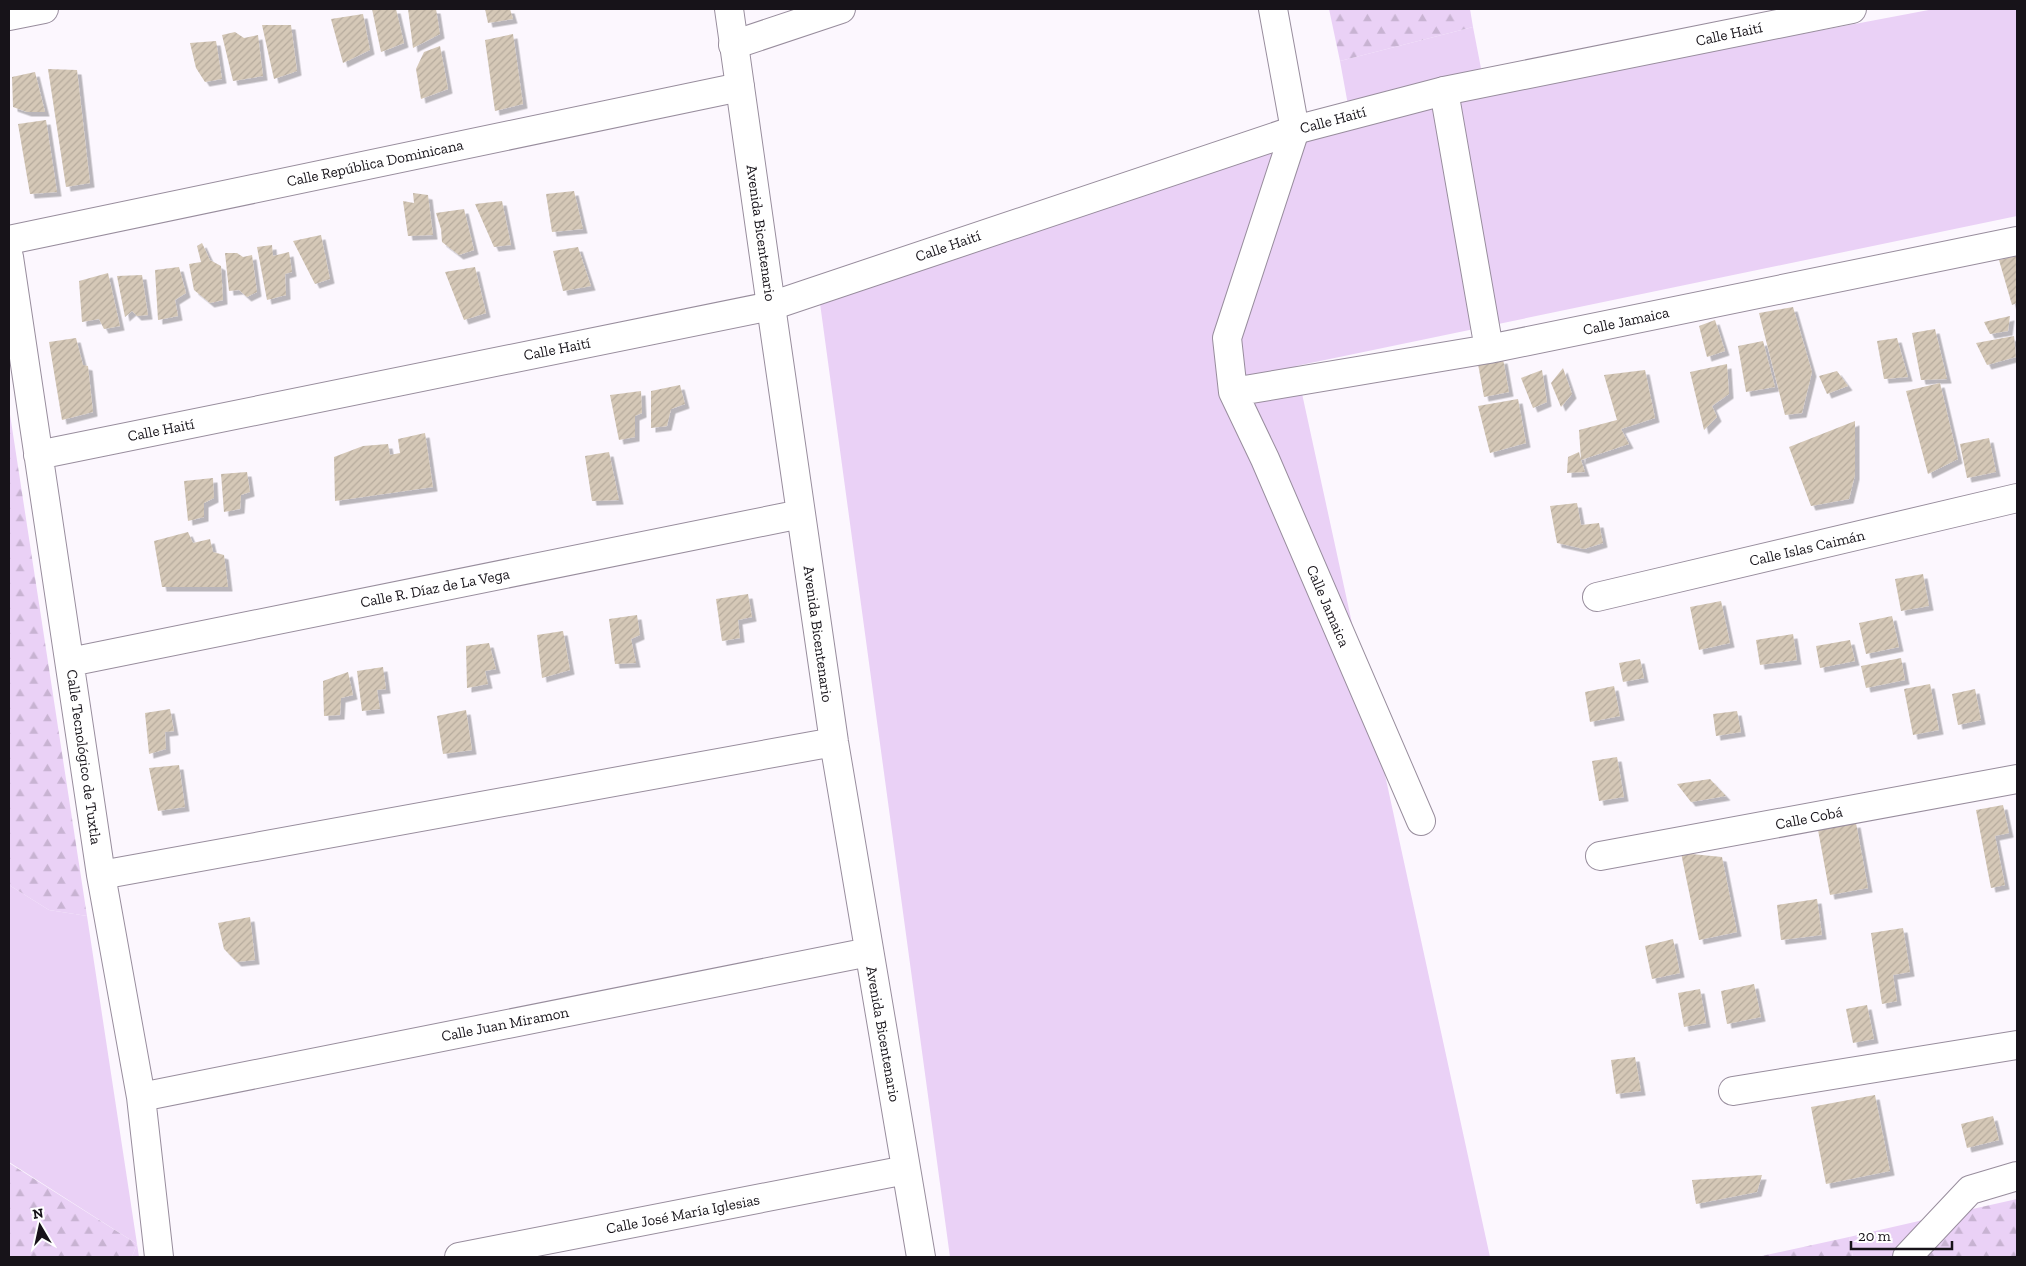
<svg xmlns="http://www.w3.org/2000/svg" width="2026" height="1266" viewBox="0 0 2026 1266" font-family="'Zilla Slab',serif">
<defs>
<pattern id="forest-firs" width="22" height="20" patternUnits="userSpaceOnUse" patternTransform="scale(1.25)"><rect width="22" height="20" fill="#ead1f6"/><path d="M5 1l3.5 6h-7zM16 11l3.5 6h-7z" fill="#c8b3d2"/></pattern>
<pattern id="building-hatch" width="6" height="6" patternUnits="userSpaceOnUse" patternTransform="scale(1.25)"><rect width="6" height="6" fill="#d5c8b7"/><path d="M-1 1l2-2M0 6l6-6M5 7l2-2" fill="none" stroke="#b6ab9d"/></pattern>
<filter id="shadow"><feDropShadow dx="4.5" dy="4.5" stdDeviation="0" flood-color="#0004"/></filter>
</defs>
<rect width="100%" height="100%" fill="#fcf7fe"/>
<path fill="#ead1f6" d="M1934,9H2017V216L1296,366L1490,1257H950L819,296L1352,127L1340,61L1473,27L1486,94Z
M9,885L49,910L87,916L139,1257H132L137,1244L9,1162Z
M1919,1221L1924,1257H1853L1849,1237Z"/>
<path fill="url(#forest-firs)" d="M1329,9H1470L1473,27L1340,61Z
M9,408L87,916L49,910L9,885Z
M9,1163L137,1244L132,1257H9Z
M2017,1199V1257H1924L1919,1221Z
M1849,1237L1853,1257H1757Z"/>
<path fill="url(#building-hatch)" filter="url(#shadow)" d="M372,9H396L404,43L381,52Z
M408,9H436L440,34L413,48Z
M485,9H510L513,19L488,23Z
M363,14L370,50L343,63L331,19Z
M262,25H291L297,71L274,79Z
M235,32L244,38L258,35L263,76L233,81L222,35Z
M513,34L523,104L495,111L485,40Z
M216,41L222,79L205,82L196,68L190,43Z
M440,46L448,89L421,99L416,69L424,52Z
M48,69L77,70L90,183L66,187Z
M35,72L45,112H27L13,107L12,77Z
M46,120L57,192L30,194L18,124Z
M574,191L583,229L552,232L546,194Z
M413,193L428,195L433,235L408,236L403,201L414,203Z
M502,201L511,245L494,247L475,204Z
M464,209L474,250L459,255L442,242L441,229L436,213Z
M321,235L330,279L315,284L293,241Z
M202,243L210,260L221,266L223,300L210,303L194,290L189,264L201,262L197,246Z
M272,245L273,256L289,252L292,272L285,274L286,295L267,300L257,247Z
M578,247L591,286L563,291L553,251Z
M225,253H237L243,257L252,255L257,292L247,297L239,290L229,291Z
M2017,256V303L2012,305L1999,260Z
M179,267L186,293L175,300L178,316L158,320L155,270Z
M475,267L486,313L464,320L445,272Z
M108,273L120,326L104,329L99,319L82,322L79,281Z
M142,275L148,315L137,316L132,311L125,317L117,276Z
M1793,307L1812,372L1802,413L1785,415L1759,313Z
M2010,316L2008,331L1990,334L1984,322Z
M1715,320L1725,351L1707,357L1699,326Z
M1935,329L1947,379L1921,380L1912,333Z
M2014,336L2016,357L1987,365L1976,343Z
M76,338L83,365L88,366L93,412L62,420L49,342Z
M1897,338L1908,377L1884,379L1877,341Z
M1763,341L1775,387L1746,392L1738,346Z
M1503,359L1509,392L1484,397L1478,364Z
M1727,364L1729,394L1712,406L1717,417L1704,430L1690,372Z
M1563,368L1572,394L1561,407L1551,383Z
M1542,370L1547,402L1533,408L1521,378Z
M1645,370L1655,418L1621,429L1629,444L1581,460L1585,472L1567,473L1568,457L1579,452L1581,460L1579,430L1617,420L1604,375Z
M1837,371L1848,386L1827,394L1819,376Z
M1940,383L1958,459L1928,474L1906,391Z
M680,385L685,404L671,409L667,426L651,428V391Z
M641,391L642,413L635,416V437L619,440L610,395Z
M1518,399L1526,443L1490,453L1478,406Z
M1855,421V475L1849,499L1811,506L1789,447Z
M425,433L433,487L335,501L334,457L363,446L388,444L390,455L400,453L398,439Z
M1989,438L1996,472L1967,478L1960,444Z
M609,452L619,500L592,501L585,456Z
M247,472L250,492L241,495L240,509L224,512L221,474Z
M213,478L214,498L204,503V517L188,521L184,481Z
M1577,503L1581,525L1599,523L1603,543L1584,549L1557,543L1550,506Z
M188,532L193,543L210,539L213,552L224,555L228,587H162L154,541Z
M1923,574L1929,606L1901,611L1895,579Z
M748,594L752,617L738,620L740,638L722,641L716,599Z
M1721,601L1730,643L1699,650L1690,607Z
M637,615L640,635L631,639L636,663L615,664L609,619Z
M1892,616L1899,647L1866,654L1859,623Z
M563,631L570,670L542,678L537,635Z
M1793,634L1797,660L1760,665L1756,640Z
M1850,640L1855,661L1820,668L1816,646Z
M489,643L496,669L485,671L488,684L467,688L466,646Z
M1901,658L1905,680L1866,688L1861,666Z
M1640,659L1644,678L1623,682L1619,663Z
M383,667L386,689L377,690L380,709L362,711L357,671Z
M348,672L353,695L341,698L340,715L324,716L323,681Z
M1930,684L1939,730L1913,735L1904,689Z
M1614,686L1620,716L1590,722L1585,692Z
M1975,689L1981,720L1958,725L1952,694Z
M170,709L174,731L165,732L166,749L149,754L145,713Z
M466,710L472,750L443,754L437,716Z
M1737,711L1741,732L1716,736L1713,714Z
M1617,757L1624,797L1599,801L1592,761Z
M179,765L185,807L158,811L149,768Z
M1710,779L1726,796L1691,802L1677,784Z
M2003,805L2009,833L1995,836L2005,885L1991,888L1976,810Z
M1856,823L1868,888L1830,895L1818,830Z
M1681,853L1722,857L1737,932L1699,940Z
M1817,899L1822,935L1781,940L1777,905Z
M250,917L255,960L237,962L224,949L218,923Z
M1903,928L1910,972L1893,975L1897,1001L1882,1004L1871,933Z
M1673,939L1680,973L1652,979L1645,946Z
M1754,984L1761,1017L1727,1024L1721,991Z
M1700,989L1706,1023L1684,1027L1678,993Z
M1867,1005L1874,1039L1853,1043L1846,1009Z
M1635,1057L1641,1091L1616,1094L1611,1060Z
M1875,1095L1890,1171L1826,1184L1811,1107Z
M1993,1116L1999,1140L1967,1148L1961,1124Z
M1762,1175L1757,1192L1696,1204L1692,1180Z"/>
<g fill="none" stroke-linecap="round" stroke-linejoin="round">
<defs>
<path id="minor" d="M1273,9L1295,130L1227,338L1233,392L1265,459L1421,821
M9,16L44,9
M733,45L841,9
M1444,91L1489,349
M9,240L740,87
M9,257L101,875L141,1097L159,1257
M1233,392L1489,349L2017,241
M38,455L771,306L834,742L921,1257
M1597,597L2017,498
M70,662L801,514
M1600,856L2017,779
M101,875L834,742
M1733,1091L2017,1045
M141,1097L869,952
M459,1257L906,1170
M1907,1257L1970,1190L2017,1176"/>
<path id="tertiary" d="M729,9L771,306L1295,130L1444,91L1852,9"/>
</defs>
<use href="#minor" stroke="#988d9d" stroke-width="30"/>
<use href="#tertiary" stroke="#988d9d" stroke-width="30"/>
<use href="#minor" stroke="#fff" stroke-width="28"/>
<use href="#tertiary" stroke="#fff" stroke-width="28"/>
</g>
<g text-anchor="middle" stroke-width="4.5" stroke-linejoin="round" paint-order="stroke">
<g font-size="15" fill="#171319" stroke="#fff">
<text transform="translate(1729 34) rotate(-12)" y="5">Calle Haití</text>
<text transform="translate(1333 120) rotate(-15)" y="5">Calle Haití</text>
<text transform="translate(375 163) rotate(-12)" y="5">Calle República Dominicana</text>
<text transform="translate(761 233) rotate(82)" y="5">Avenida Bicentenario</text>
<text transform="translate(948 246) rotate(-19)" y="5">Calle Haití</text>
<text transform="translate(1626 321) rotate(-12)" y="5">Calle Jamaica</text>
<text transform="translate(557 349) rotate(-11)" y="5">Calle Haití</text>
<text transform="translate(161 430) rotate(-11)" y="5">Calle Haití</text>
<text transform="translate(1807 548) rotate(-13)" y="5">Calle Islas Caimán</text>
<text transform="translate(435 588) rotate(-11)" y="5">Calle R. Díaz de La Vega</text>
<text transform="translate(1328 606) rotate(67)" y="5">Calle Jamaica</text>
<text transform="translate(818 634) rotate(82)" y="5">Avenida Bicentenario</text>
<text transform="translate(84 757) rotate(82)" y="5">Calle Tecnológico de Tuxtla</text>
<text transform="translate(1809 818) rotate(-11)" y="5">Calle Cobá</text>
<text transform="translate(505 1024) rotate(-11)" y="5">Calle Juan Miramon</text>
<text transform="translate(883 1034) rotate(80)" y="5">Avenida Bicentenario</text>
<text transform="translate(683 1214) rotate(-11)" y="5">Calle José María Iglesias</text>
</g>
</g>
<rect width="2026" height="1266" fill="none" stroke="#171319" stroke-width="20"/>
<g transform="translate(40 1226) rotate(351)" stroke="#ffffff" stroke-width="4" paint-order="stroke">
<path d="M0-4L9 19L0 12L-9 19Z" fill="#171319"/>
<text y="-8" font-size="14" font-weight="bold" text-anchor="middle" fill="#171319">N</text>
</g>
<path d="M1851 1241v8h101v-8" fill="none" stroke="#171319" stroke-width="2.5"/>
<text x="1858" y="1241" font-size="15" fill="#171319" stroke="#ffffff" stroke-width="4" paint-order="stroke">20 m</text>
</svg>
